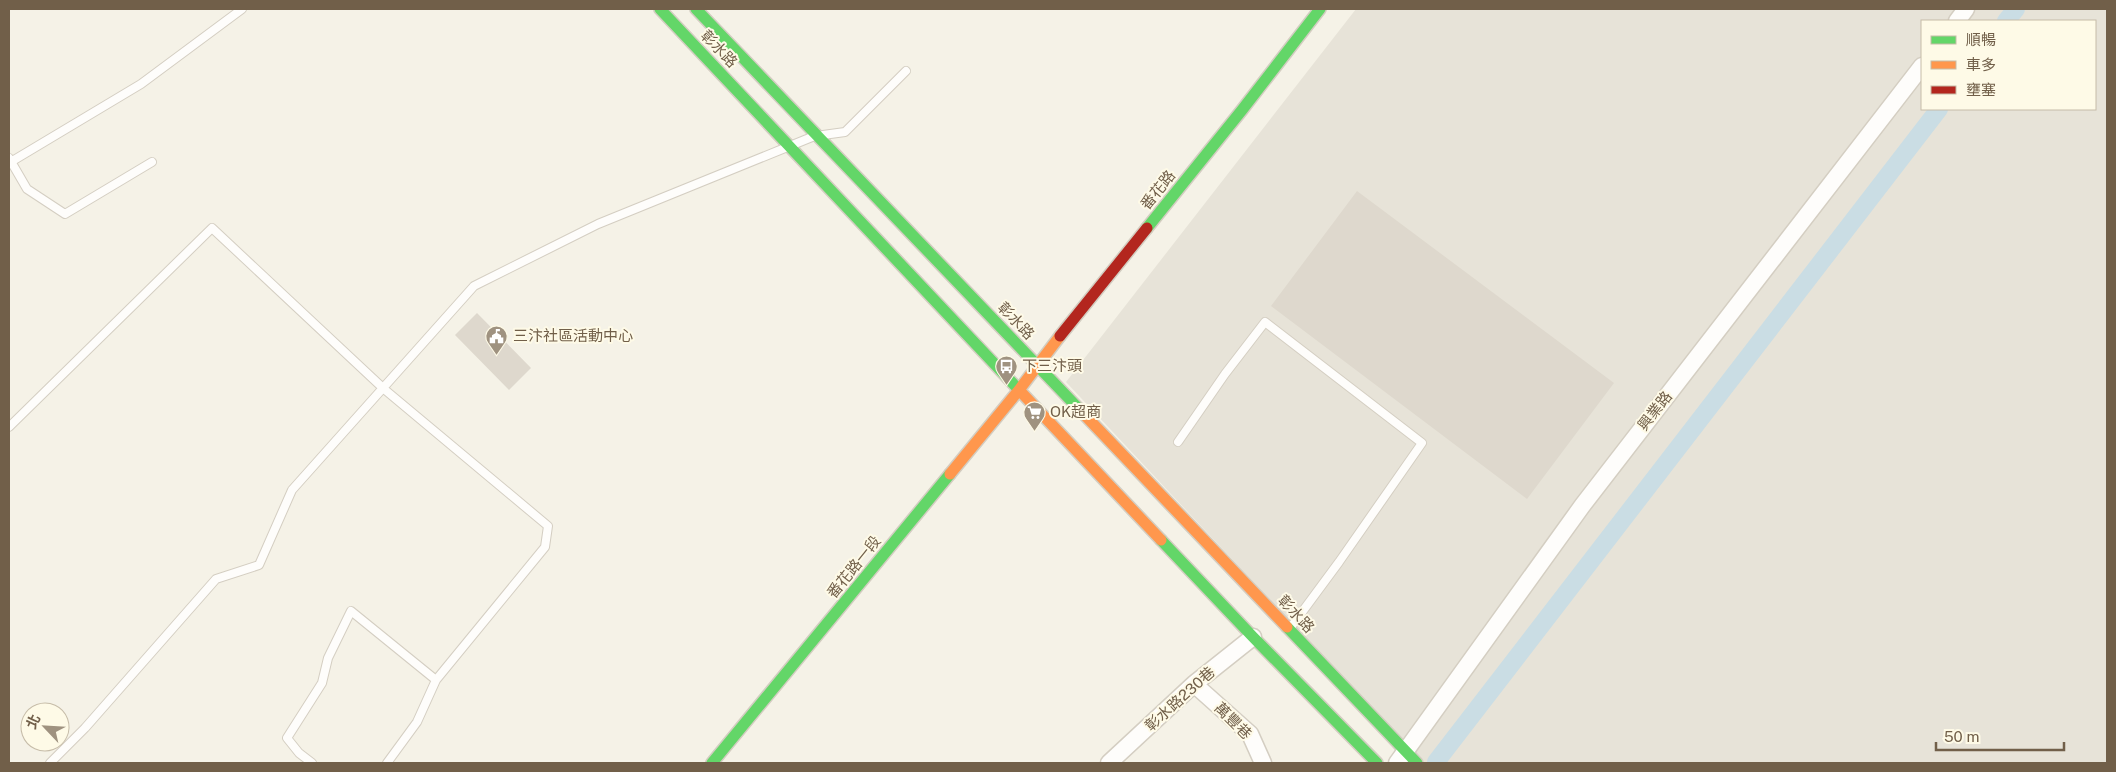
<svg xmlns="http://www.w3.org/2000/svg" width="2116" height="772" viewBox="0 0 2116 772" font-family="'Public Sans','Noto Sans TC',sans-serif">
<rect width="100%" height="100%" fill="#f5f2e7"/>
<path fill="#e7e3d8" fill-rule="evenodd" d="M1356,9H2107V763H1423L1066,382ZM1922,21H2095V109H1922Z"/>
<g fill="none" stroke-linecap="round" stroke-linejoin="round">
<path stroke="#cadde4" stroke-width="18" d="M2006,21L2016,9
M1436,762L1939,109"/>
</g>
<path fill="#ded8cd" d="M1357,191L1614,383L1527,499L1271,306Z
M477,313L531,368L509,390L455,335Z"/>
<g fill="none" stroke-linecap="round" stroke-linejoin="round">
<defs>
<path id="lane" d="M823,135L845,132L906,71
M9,158L27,189L65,214L152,162
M9,163L141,84L242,9
M9,427L212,228L384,389L548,526L545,547L436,680L417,722L387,763
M1178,442L1225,374L1265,322L1422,443L1339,562L1291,627
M50,763L85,728L216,579L259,565L292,490L474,286L598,224L812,137
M312,763L299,753L287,738L322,683L328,658L351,611L436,680"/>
<path id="street" d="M1957,21L1966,9
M1194,684L1250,734L1263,763
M1109,763L1194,684L1253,637
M1397,763L1582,506L1922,66"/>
<path id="fast" d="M660,9L1020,391
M696,9L1079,409
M1147,228L1242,110L1320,9
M1161,540L1253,637L1377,763
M1287,627L1417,763
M712,763L950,474"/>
<path id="slow" d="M1020,391L1161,540
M1079,409L1287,627
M950,474L1019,390L1060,336"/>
<path id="jam" d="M1060,336L1147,228"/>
</defs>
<use href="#lane" stroke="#d4cec2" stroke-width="10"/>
<use href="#street" stroke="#d4cec2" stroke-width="19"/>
<use href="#fast" stroke="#d3cdc1" stroke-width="14"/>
<use href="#slow" stroke="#d3cdc1" stroke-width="14"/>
<use href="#jam" stroke="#d3cdc1" stroke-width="14"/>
<use href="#lane" stroke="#fefdfb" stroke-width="8"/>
<use href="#street" stroke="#fefdfb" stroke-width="16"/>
<use href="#fast" stroke="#63d668" stroke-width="11"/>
<use href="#slow" stroke="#ff974d" stroke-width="11"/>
<use href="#jam" stroke="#b3261e" stroke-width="11"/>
</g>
<defs>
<symbol id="civic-pin" viewBox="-11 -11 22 30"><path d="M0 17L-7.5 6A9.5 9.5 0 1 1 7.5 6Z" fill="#9f9280" stroke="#fefae7"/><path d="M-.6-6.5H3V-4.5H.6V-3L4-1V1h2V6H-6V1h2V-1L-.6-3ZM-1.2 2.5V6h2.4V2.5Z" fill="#fff"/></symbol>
<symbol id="bus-pin" viewBox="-11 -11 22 30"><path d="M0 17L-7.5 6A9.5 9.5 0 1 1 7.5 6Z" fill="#9f9280" stroke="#fefae7"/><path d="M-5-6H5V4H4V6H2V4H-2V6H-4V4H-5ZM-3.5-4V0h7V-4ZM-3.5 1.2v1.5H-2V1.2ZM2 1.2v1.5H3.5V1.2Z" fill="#fff"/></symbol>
<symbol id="supermarket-pin" viewBox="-11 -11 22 30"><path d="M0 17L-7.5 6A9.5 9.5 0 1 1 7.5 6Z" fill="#9f9280" stroke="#fefae7"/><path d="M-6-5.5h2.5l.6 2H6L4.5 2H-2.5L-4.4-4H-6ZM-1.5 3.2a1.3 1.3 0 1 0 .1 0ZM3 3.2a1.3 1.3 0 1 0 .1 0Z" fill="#fff"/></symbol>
</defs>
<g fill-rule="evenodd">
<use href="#civic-pin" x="484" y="324" width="25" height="34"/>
<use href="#bus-pin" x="994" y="354" width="25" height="34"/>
<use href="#supermarket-pin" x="1022" y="400" width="25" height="34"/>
</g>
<g text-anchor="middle" stroke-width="4" stroke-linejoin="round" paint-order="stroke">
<g font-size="15" fill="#715f49" stroke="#fefae7">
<text transform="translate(719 49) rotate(46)" y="5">彰水路</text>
<text transform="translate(1158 190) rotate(-51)" y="5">番花路</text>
<text transform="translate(1016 321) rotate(46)" y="5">彰水路</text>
<text transform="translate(1655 411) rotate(-52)" y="5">興業路</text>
<text transform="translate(854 567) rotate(-51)" y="5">番花路一段</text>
<text transform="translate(1296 614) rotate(47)" y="5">彰水路</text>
<text transform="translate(1180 699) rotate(-42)" y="5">彰水路230巷</text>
<text transform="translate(1233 721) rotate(45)" y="5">萬豐巷</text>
</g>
<g font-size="15" fill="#715f49" stroke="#fefae7" text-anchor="start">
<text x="513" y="341">三汴社區活動中心</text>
<text x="1022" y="371">下三汴頭</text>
<text x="1050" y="417">OK超商</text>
</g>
</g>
<rect width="2116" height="772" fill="none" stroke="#715f49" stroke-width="20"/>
<rect x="1921" y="20" width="175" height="90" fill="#fefae7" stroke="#c6bca8"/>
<rect x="1931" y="36" width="25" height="8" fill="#63d668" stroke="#c6bca8"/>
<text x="1966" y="45" font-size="15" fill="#715f49">順暢</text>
<rect x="1931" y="61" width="25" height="8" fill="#ff974d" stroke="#c6bca8"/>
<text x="1966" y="70" font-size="15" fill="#715f49">車多</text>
<rect x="1931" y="86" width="25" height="8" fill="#b3261e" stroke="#c6bca8"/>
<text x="1966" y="95" font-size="15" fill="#715f49">壅塞</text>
<g transform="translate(45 727) rotate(295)"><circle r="24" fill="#fefae7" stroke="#c6bca8"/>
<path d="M0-4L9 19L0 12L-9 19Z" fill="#9f9280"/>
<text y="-8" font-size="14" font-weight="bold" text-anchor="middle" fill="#715f49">北</text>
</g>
<path d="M1936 742v8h128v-8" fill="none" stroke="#715f49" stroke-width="2.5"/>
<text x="1944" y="742" font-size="15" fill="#715f49" stroke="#fefae7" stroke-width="4" paint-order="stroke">50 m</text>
</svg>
